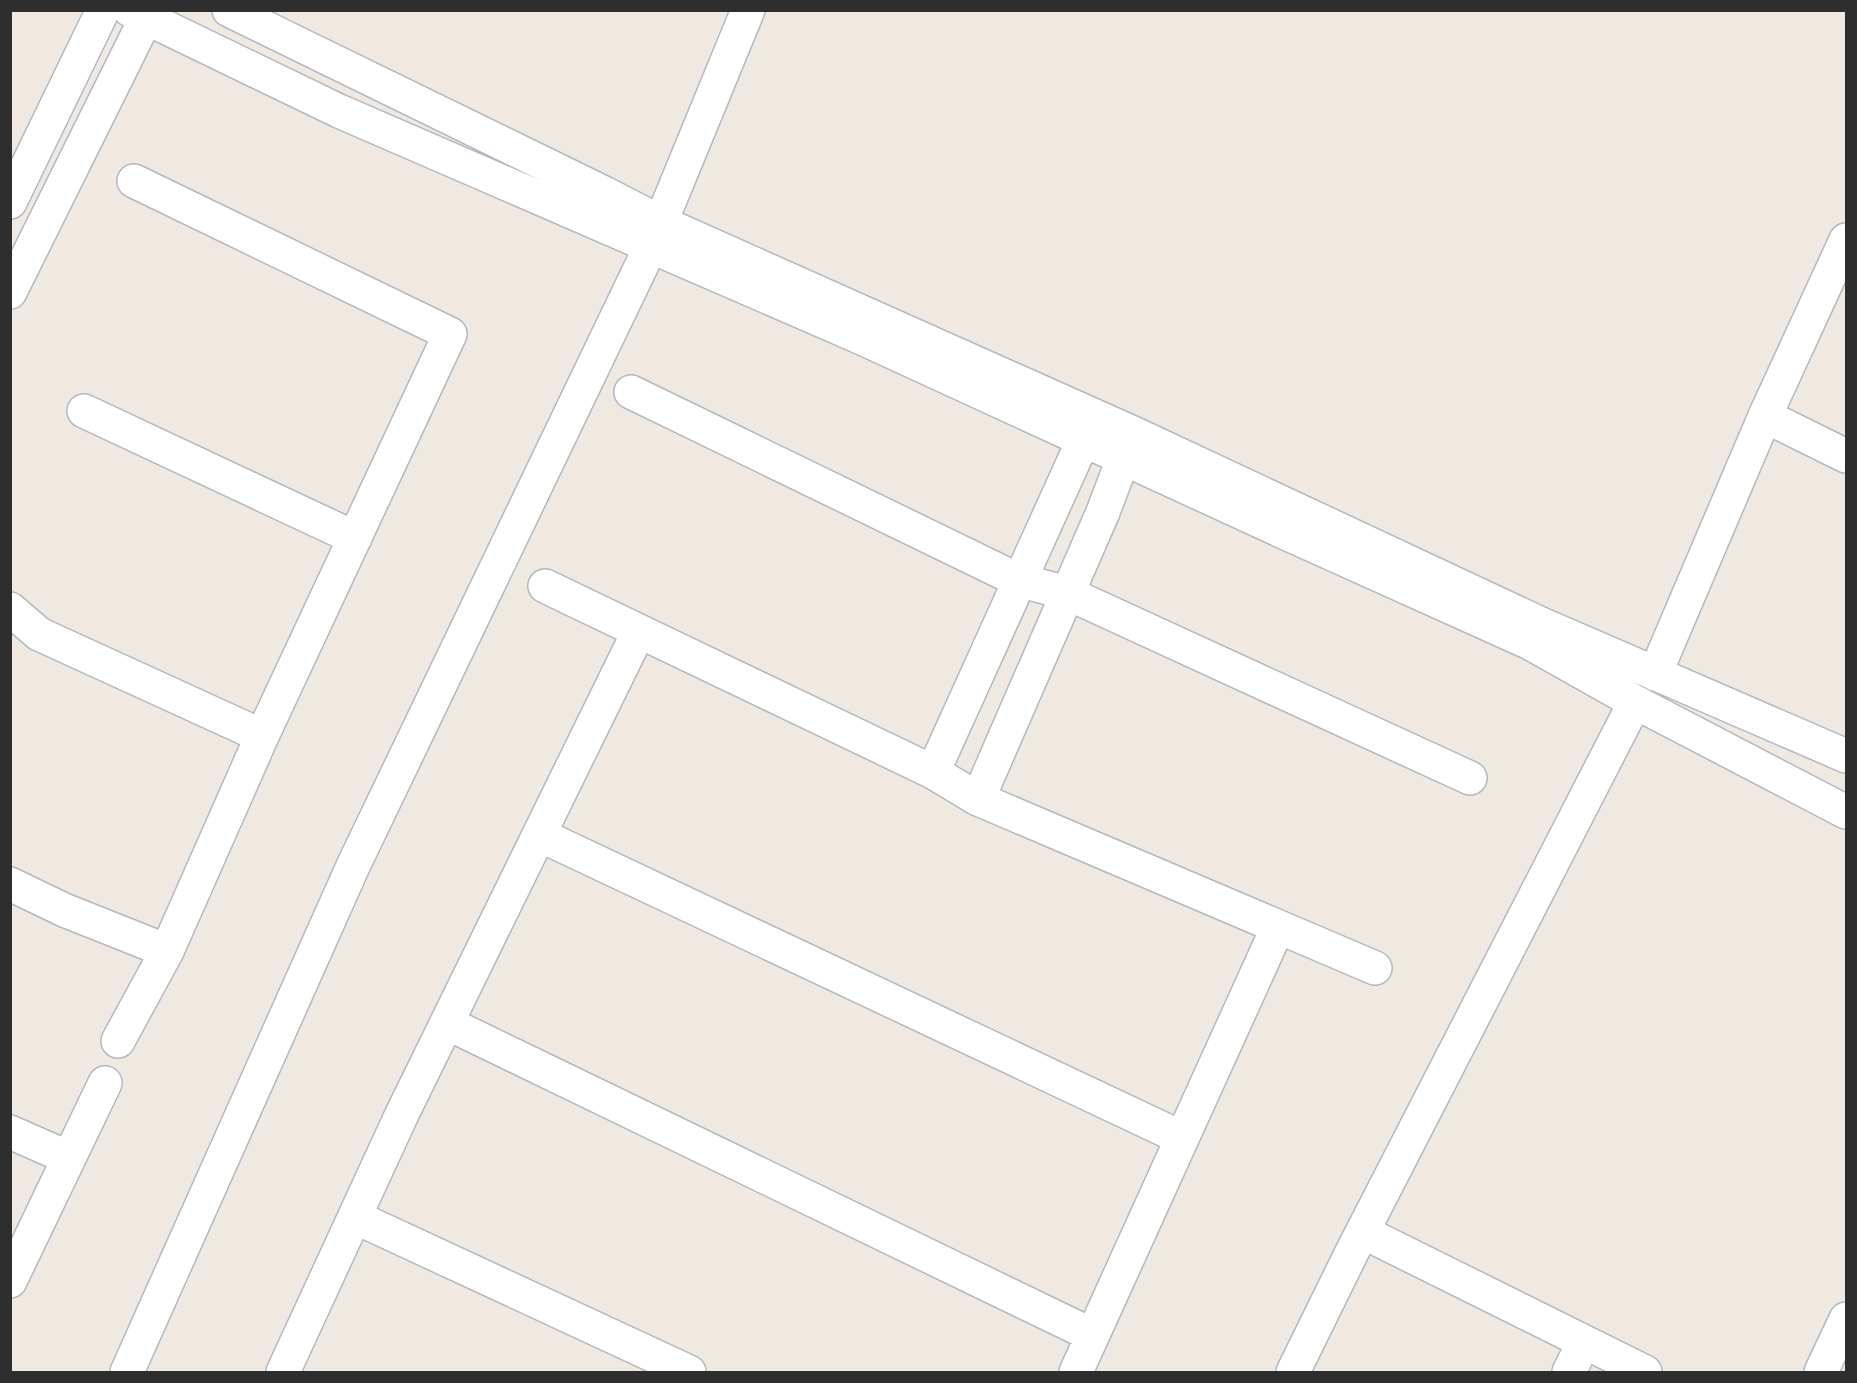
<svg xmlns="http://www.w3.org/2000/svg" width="1857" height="1383" viewBox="0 0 1857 1383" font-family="'PT Sans',sans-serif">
<rect width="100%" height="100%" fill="#efe9e1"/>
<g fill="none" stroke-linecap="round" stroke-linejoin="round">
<defs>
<path id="minor" d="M130,10L339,111L862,338L1288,534L1530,643L1635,702L1846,812
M229,10L604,193L660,222L1133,433L1541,624L1846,756
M10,202L103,10
M10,292L150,10
M631,392L1018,580L1067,593L1470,778
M84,411L355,538
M1765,416L1846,456
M545,586L933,772L978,799L1375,968
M10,609L39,634L262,736
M1655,674L1765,416L1846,240
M933,772L1092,421
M978,799L1103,512L1131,438
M540,835L1182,1138
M10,884L64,910L167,951
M447,1023L1092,1335
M118,1041L167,951L262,736L450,334L134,181
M10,1132L69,1158
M355,1217L689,1372
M1363,1232L1645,1372
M10,1281L105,1083
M127,1372L354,864L651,246L748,10
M283,1372L402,1114L639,631
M1076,1372L1278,927
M1293,1372L1352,1252L1635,702
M1569,1372L1584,1342
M1821,1372L1846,1319"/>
</defs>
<use href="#minor" stroke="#b4b7c1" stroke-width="36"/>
<use href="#minor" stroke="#fff" stroke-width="33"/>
</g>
<rect width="1857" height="1383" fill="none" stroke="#2e2e2e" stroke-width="24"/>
</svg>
